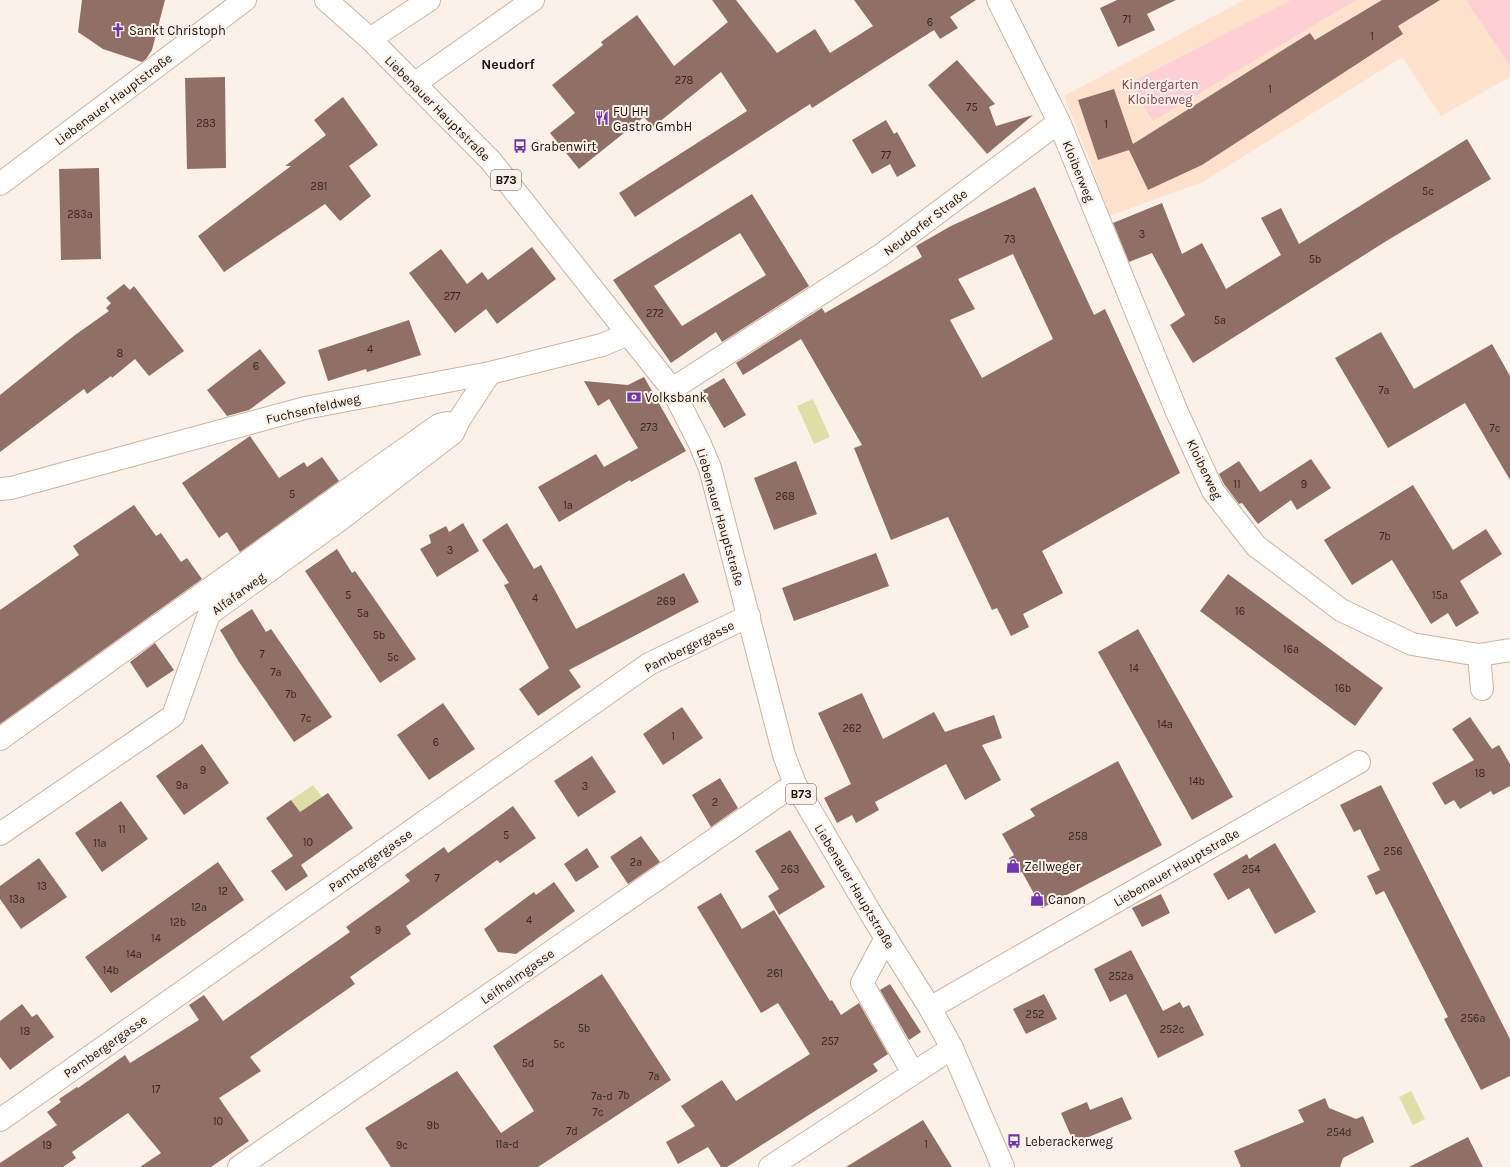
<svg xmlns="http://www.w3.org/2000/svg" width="1510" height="1167" viewBox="0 0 1510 1167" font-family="Karla,sans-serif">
<rect width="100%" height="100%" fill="#fcf1e8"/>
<path fill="#ffe2cd" d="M1244,0H1510V77L1441,116L1402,57L1203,182L1109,216L1090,161L1064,96Z"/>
<path fill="#fecfd3" d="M1291,0H1356L1153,121L1130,83Z
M1466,0H1510V66Z"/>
<path fill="#e0dea8" d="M813,399L830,437L814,444L797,406Z
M313,785L322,797L300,812L291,800Z
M1411,1091L1425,1119L1413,1125L1399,1097Z"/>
<path fill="#906f67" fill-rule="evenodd" d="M82,0H165L152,50L146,59L142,62L103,49L78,32Z
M712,0H736L777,53L815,29L830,53L873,26L854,0H976L950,17L958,28L940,39L934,30L812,108L810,104L635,217L619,193L747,111L721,72L653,127L644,117L579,169L550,133L575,113L552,85L603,45L601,42L637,15L674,66L728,22Z
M1117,0H1176L1147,14L1155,30L1118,47L1100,8Z
M1382,0H1440L1398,26L1403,34L1202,165L1148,190L1129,150L1098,160L1078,100L1114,89L1133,144L1310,33L1315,40Z
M957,60L995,104L989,107L996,126L1033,115L987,154L928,85Z
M225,77L226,168L187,169L185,78Z
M343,97L378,145L349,166L371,196L340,221L325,204L224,272L198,236L291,166H285L326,135L314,120Z
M886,120L894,134L897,132L916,166L897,177L890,164L872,174L852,140Z
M1467,139L1491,179L1388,240L1193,363L1170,325L1185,315L1152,253L1129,262L1113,223L1162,203L1182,254L1202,243L1226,289L1281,255L1261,218L1281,208L1299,244Z
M99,168L101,259L61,260L59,169Z
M1035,187L1094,315L1105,309L1180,473L1042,551L1063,593L1023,614L1029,627L1011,636L997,608L992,610L948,517L891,540L854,448L862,445L801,339L743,375L736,363L822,308L825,313L922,257L916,246L951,226ZM1013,254L1053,339L982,378L950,320L975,309L958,279Z
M752,194L809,286L722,342L716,332L671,363L613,280ZM740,233L766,275L682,326L654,286Z
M532,247L556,279L497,324L486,309L455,333L409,273L441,249L467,284L482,272L488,280Z
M124,284L130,290L134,286L184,351L149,376L135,359L112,378L111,376L87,394L84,389L0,452V395L75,335L109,311L106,308L111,303L106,298Z
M409,320L421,355L367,372L366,369L328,381L318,350Z
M1381,332L1414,389L1492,344L1510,376V480L1465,403L1388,448L1335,358Z
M260,349L286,383L249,410L227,416L207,390Z
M644,377L686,451L631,482L630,480L559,522L538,487L596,454L604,467L638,448L609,399L598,406L584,381L628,385Z
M724,378L746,415L724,428L702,391Z
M250,436L279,478L304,462L307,467L322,457L339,481L240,552L227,532L219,538L182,483Z
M1311,459L1331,488L1297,510L1291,500L1258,524L1242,503L1239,504L1224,484L1219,474L1239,461L1260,492Z
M796,461L817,514L774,530L754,478Z
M1413,485L1453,550L1486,529L1502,554L1460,581L1479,613L1456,627L1448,613L1431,624L1392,560L1352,585L1324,540Z
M134,505L156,536L161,533L181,562L187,558L202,579L0,724V610L79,555L73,546Z
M463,523L479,551L437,577L420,549L431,543L429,535L446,526L449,532Z
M507,523L534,569L541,565L576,629L684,573L699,602L569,670L581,687L538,716L519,689L549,668L504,585L509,583L482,540Z
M337,549L352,573L355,571L416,659L380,683L305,571Z
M876,553L889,586L794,621L782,588Z
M1228,574L1383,688L1355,726L1200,611Z
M252,609L266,632L271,629L332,717L294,742L239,662L220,630Z
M1138,629L1233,797L1192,820L1098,652Z
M155,643L174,670L147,688L130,662Z
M862,693L883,739L934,712L945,732L994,715L1002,738L982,745L1001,780L965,800L946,764L875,802L879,810L856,823L852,815L837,823L824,798L851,784L818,713Z
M443,703L475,749L429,780L397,735Z
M682,707L703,738L663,765L643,734Z
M1470,717L1492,749L1499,745L1510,764V786L1493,795L1491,791L1460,809L1454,800L1445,805L1432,783L1474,760L1452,729Z
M202,744L229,783L184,815L156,776Z
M592,756L616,792L578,817L554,781Z
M1118,761L1162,845L1042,908L1022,872L1017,874L1009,858L1014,855L1002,834L1035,816L1030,809Z
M720,778L738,808L711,827L692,795Z
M1381,785L1510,1039V1076L1481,1090L1444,1019L1448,1017L1384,891L1376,895L1367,876L1380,870L1360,829L1354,832L1340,805Z
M328,793L353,828L301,865L308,876L286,891L271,871L293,856L266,818L291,800L300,812Z
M121,801L148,839L102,872L75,833Z
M513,806L536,838L500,863L497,860L406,926L411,934L350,977L355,984L250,1057L261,1071L219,1098L249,1141L211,1167H140L161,1153L128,1113L72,1152L76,1158L63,1167H0V1163L57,1125L47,1112L61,1102L59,1099L77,1087L78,1088L125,1055L130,1063L199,1020L189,1005L204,995L223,1021L350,932L346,927L410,881L405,875L444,847L448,853Z
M790,830L825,887L779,915L768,896L779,889L755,851Z
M641,836L660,862L628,884L610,857Z
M1275,843L1316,912L1275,934L1249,888L1228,900L1213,874L1247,854L1249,859Z
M587,848L599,867L576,882L564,864Z
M39,858L67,897L21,929L0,899V886Z
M218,862L244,900L111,993L85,957Z
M554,882L575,911L516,954L498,952L484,929L534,892L536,895Z
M721,893L742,929L774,910L830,1001L832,1000L841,1015L859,1003L888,1054L873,1064L878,1071L727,1167H721L708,1147L678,1164L666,1142L695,1126L681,1106L722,1080L736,1101L810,1054L778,1003L761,1013L697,907Z
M1161,894L1170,913L1142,927L1132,908Z
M1131,950L1163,1011L1180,1002L1183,1008L1189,1005L1204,1035L1158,1058L1126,994L1110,1002L1094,969Z
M602,974L671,1080L538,1167H391L365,1128L457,1071L501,1133L534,1111L493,1046Z
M890,984L921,1032L909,1040L880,990Z
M1044,994L1057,1019L1026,1034L1013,1009Z
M22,1004L32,1017L37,1014L54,1037L10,1070L0,1057V1021Z
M1122,1097L1132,1119L1074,1143L1061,1113L1087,1102L1090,1110Z
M1325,1098L1329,1108L1356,1119L1363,1116L1374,1142L1343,1158L1340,1167H1241L1234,1151L1304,1122L1298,1110Z
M923,1120L952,1167H846Z
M1468,1137L1483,1167H1409Z"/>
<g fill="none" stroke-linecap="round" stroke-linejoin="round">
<defs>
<path id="minor" d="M998,0L1059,122L1177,412L1213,491L1256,546L1341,610L1412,644L1479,655L1510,650
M370,39L429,0
M414,84L533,0
M0,184L245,0
M672,389L881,255L1059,122
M0,489L11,488L305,408L490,373L602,345L628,334
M1479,655L1482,689
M0,739L378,468L439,425L448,423
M0,834L173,716L209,614L342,518L453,433L459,420L490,373
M886,938L862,983L913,1073
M930,1008L1359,762
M0,1120L649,664L749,616
M239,1167L795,784
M770,1167L952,1048"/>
<path id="major" d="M326,0L370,39L491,161L672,389L699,442L710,468L784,755L795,784L874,919L930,1008L952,1048L1003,1167"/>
</defs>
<use href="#minor" stroke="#ceb29d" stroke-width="24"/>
<use href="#major" stroke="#ceb29d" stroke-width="24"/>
<use href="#minor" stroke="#fff" stroke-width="22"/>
<use href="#major" stroke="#fff" stroke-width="22"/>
</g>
<defs>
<symbol id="church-bare" viewBox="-9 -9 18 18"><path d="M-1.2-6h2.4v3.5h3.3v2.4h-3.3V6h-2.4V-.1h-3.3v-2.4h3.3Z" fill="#7037ad" stroke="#fcf1e8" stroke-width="2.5" paint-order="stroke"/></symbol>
<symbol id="restaurant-bare" viewBox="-9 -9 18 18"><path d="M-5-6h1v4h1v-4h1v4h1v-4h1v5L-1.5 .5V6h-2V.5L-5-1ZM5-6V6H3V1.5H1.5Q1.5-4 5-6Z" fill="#7037ad" stroke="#fcf1e8" stroke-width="2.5" paint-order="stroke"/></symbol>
<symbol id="bus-bare" viewBox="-9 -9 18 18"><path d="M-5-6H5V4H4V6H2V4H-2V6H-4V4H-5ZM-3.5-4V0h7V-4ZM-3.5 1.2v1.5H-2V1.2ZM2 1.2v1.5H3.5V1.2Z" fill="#7037ad" stroke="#fcf1e8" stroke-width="2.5" paint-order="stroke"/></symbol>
<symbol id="bank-bare" viewBox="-9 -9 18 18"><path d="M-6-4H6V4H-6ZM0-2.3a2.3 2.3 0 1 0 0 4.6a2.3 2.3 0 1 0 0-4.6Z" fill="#7037ad" stroke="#fcf1e8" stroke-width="2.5" paint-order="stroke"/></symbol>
<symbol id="shop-bare" viewBox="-9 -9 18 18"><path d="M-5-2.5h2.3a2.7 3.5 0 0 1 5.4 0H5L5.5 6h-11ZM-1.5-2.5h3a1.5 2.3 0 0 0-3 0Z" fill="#7037ad" stroke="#fcf1e8" stroke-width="2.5" paint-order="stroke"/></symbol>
</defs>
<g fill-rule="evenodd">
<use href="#church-bare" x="108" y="20" width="20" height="20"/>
<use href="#restaurant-bare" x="592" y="108" width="20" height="20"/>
<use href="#bus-bare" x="510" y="136" width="20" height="20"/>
<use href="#bank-bare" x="624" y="387" width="20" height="20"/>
<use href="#shop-bare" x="1003" y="856" width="20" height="20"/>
<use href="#shop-bare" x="1027" y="889" width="20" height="20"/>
<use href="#bus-bare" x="1004" y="1131" width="20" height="20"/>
</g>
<g text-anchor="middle" stroke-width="4" stroke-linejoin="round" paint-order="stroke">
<g font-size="11" fill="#382820">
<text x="1127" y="23">71</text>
<text x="930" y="26">6</text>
<text x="1372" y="40">1</text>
<text x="684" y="84">278</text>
<text x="1270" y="93">1</text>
<text x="972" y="111">75</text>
<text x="206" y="127">283</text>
<text x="1106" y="128">1</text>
<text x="886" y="159">77</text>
<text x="319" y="190">281</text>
<text x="1428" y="195">5c</text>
<text x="80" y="218">283a</text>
<text x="1142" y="238">3</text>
<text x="1010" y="243">73</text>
<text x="1315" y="263">5b</text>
<text x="452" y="300">277</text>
<text x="655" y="317">272</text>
<text x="1220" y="324">5a</text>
<text x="370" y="353">4</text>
<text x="120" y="357">8</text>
<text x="256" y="370">6</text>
<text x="1384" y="394">7a</text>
<text x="649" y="431">273</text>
<text x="1495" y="432">7c</text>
<text x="1237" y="488">11</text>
<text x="1304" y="488">9</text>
<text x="292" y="498">5</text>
<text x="785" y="500">268</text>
<text x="568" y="509">1a</text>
<text x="1385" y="540">7b</text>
<text x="450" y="554">3</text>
<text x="348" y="599">5</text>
<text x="1440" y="599">15a</text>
<text x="535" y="602">4</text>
<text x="666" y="605">269</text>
<text x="1240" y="615">16</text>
<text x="363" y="617">5a</text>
<text x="379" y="639">5b</text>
<text x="1291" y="653">16a</text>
<text x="262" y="658">7</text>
<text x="393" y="661">5c</text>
<text x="1134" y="672">14</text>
<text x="276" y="676">7a</text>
<text x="1343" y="692">16b</text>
<text x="291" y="698">7b</text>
<text x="306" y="722">7c</text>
<text x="1165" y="728">14a</text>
<text x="852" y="732">262</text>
<text x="673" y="740">1</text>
<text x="436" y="746">6</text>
<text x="203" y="774">9</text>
<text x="1480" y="777">18</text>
<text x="1197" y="785">14b</text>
<text x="182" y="789">9a</text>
<text x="585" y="790">3</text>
<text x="715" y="806">2</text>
<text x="122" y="833">11</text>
<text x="506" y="839">5</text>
<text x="1078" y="840">258</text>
<text x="308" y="846">10</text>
<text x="100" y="847">11a</text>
<text x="1393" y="855">256</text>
<text x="636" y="866">2a</text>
<text x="790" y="873">263</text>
<text x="1251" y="873">254</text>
<text x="437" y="882">7</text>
<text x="42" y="890">13</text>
<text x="223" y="895">12</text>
<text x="17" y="903">13a</text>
<text x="199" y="911">12a</text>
<text x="529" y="924">4</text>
<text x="178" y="926">12b</text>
<text x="378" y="934">9</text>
<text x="156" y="942">14</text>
<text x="134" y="958">14a</text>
<text x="111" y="974">14b</text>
<text x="775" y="977">261</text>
<text x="1121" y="980">252a</text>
<text x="1035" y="1018">252</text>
<text x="1473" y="1022">256a</text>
<text x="584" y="1032">5b</text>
<text x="1172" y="1033">252c</text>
<text x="25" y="1035">18</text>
<text x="830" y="1045">257</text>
<text x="559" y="1048">5c</text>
<text x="528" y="1067">5d</text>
<text x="654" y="1080">7a</text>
<text x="156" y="1093">17</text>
<text x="624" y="1099">7b</text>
<text x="602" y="1100">7a-d</text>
<text x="598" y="1116">7c</text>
<text x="218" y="1125">10</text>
<text x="433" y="1129">9b</text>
<text x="572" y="1135">7d</text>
<text x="1339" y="1136">254d</text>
<text x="507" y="1148">11a-d</text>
<text x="926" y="1148">1</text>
<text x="47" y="1149">19</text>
<text x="402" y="1149">9c</text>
</g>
<g fill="#fcf1e8" stroke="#5e544c" stroke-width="1">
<rect x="491" y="170" width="30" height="20" rx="3"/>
<rect x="786" y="784" width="30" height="20" rx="3"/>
</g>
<g font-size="12" font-weight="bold" fill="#1a1109">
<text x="506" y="184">B73</text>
<text x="801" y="798">B73</text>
</g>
<g font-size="13" fill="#1a1109" stroke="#fcf1e8" text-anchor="start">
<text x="129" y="35">Sankt Christoph</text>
<text x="613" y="116">FU HH<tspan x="613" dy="15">Gastro GmbH</tspan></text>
<text x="531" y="151">Grabenwirt</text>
<text x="645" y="402">Volksbank</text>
<text x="1024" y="871">Zellweger</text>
<text x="1048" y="904">Canon</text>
<text x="1025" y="1146">Leberackerweg</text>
</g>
<g font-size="13" fill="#853d48" stroke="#fcf1e8">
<text x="1160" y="89">Kindergarten<tspan x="1160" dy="15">Kloiberweg</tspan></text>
</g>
<g font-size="13" fill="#1a1109" stroke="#fcf1e8">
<text transform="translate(113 99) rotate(-37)" y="5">Liebenauer Hauptstraße</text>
<text transform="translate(438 108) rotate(45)" y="5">Liebenauer Hauptstraße</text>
<text transform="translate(1079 171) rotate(68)" y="5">Kloiberweg</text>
<text transform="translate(925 222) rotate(-37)" y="5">Neudorfer Straße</text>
<text transform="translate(313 408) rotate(-13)" y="5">Fuchsenfeldweg</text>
<text transform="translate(1205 469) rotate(64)" y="5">Kloiberweg</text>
<text transform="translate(721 517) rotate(74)" y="5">Liebenauer Hauptstraße</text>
<text transform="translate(238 593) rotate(-36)" y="5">Alfafarweg</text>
<text transform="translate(689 646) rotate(-27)" y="5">Pambergergasse</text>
<text transform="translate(370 860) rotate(-35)" y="5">Pambergergasse</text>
<text transform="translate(1176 867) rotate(-30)" y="5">Liebenauer Hauptstraße</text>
<text transform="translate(855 886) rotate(59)" y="5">Liebenauer Hauptstraße</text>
<text transform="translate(517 976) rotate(-35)" y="5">Leifhelmgasse</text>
<text transform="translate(105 1046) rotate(-35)" y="5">Pambergergasse</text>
</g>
<g font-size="14" font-weight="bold" fill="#1a1109" stroke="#fcf1e8">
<text x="508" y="69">Neudorf</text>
</g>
</g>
</svg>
